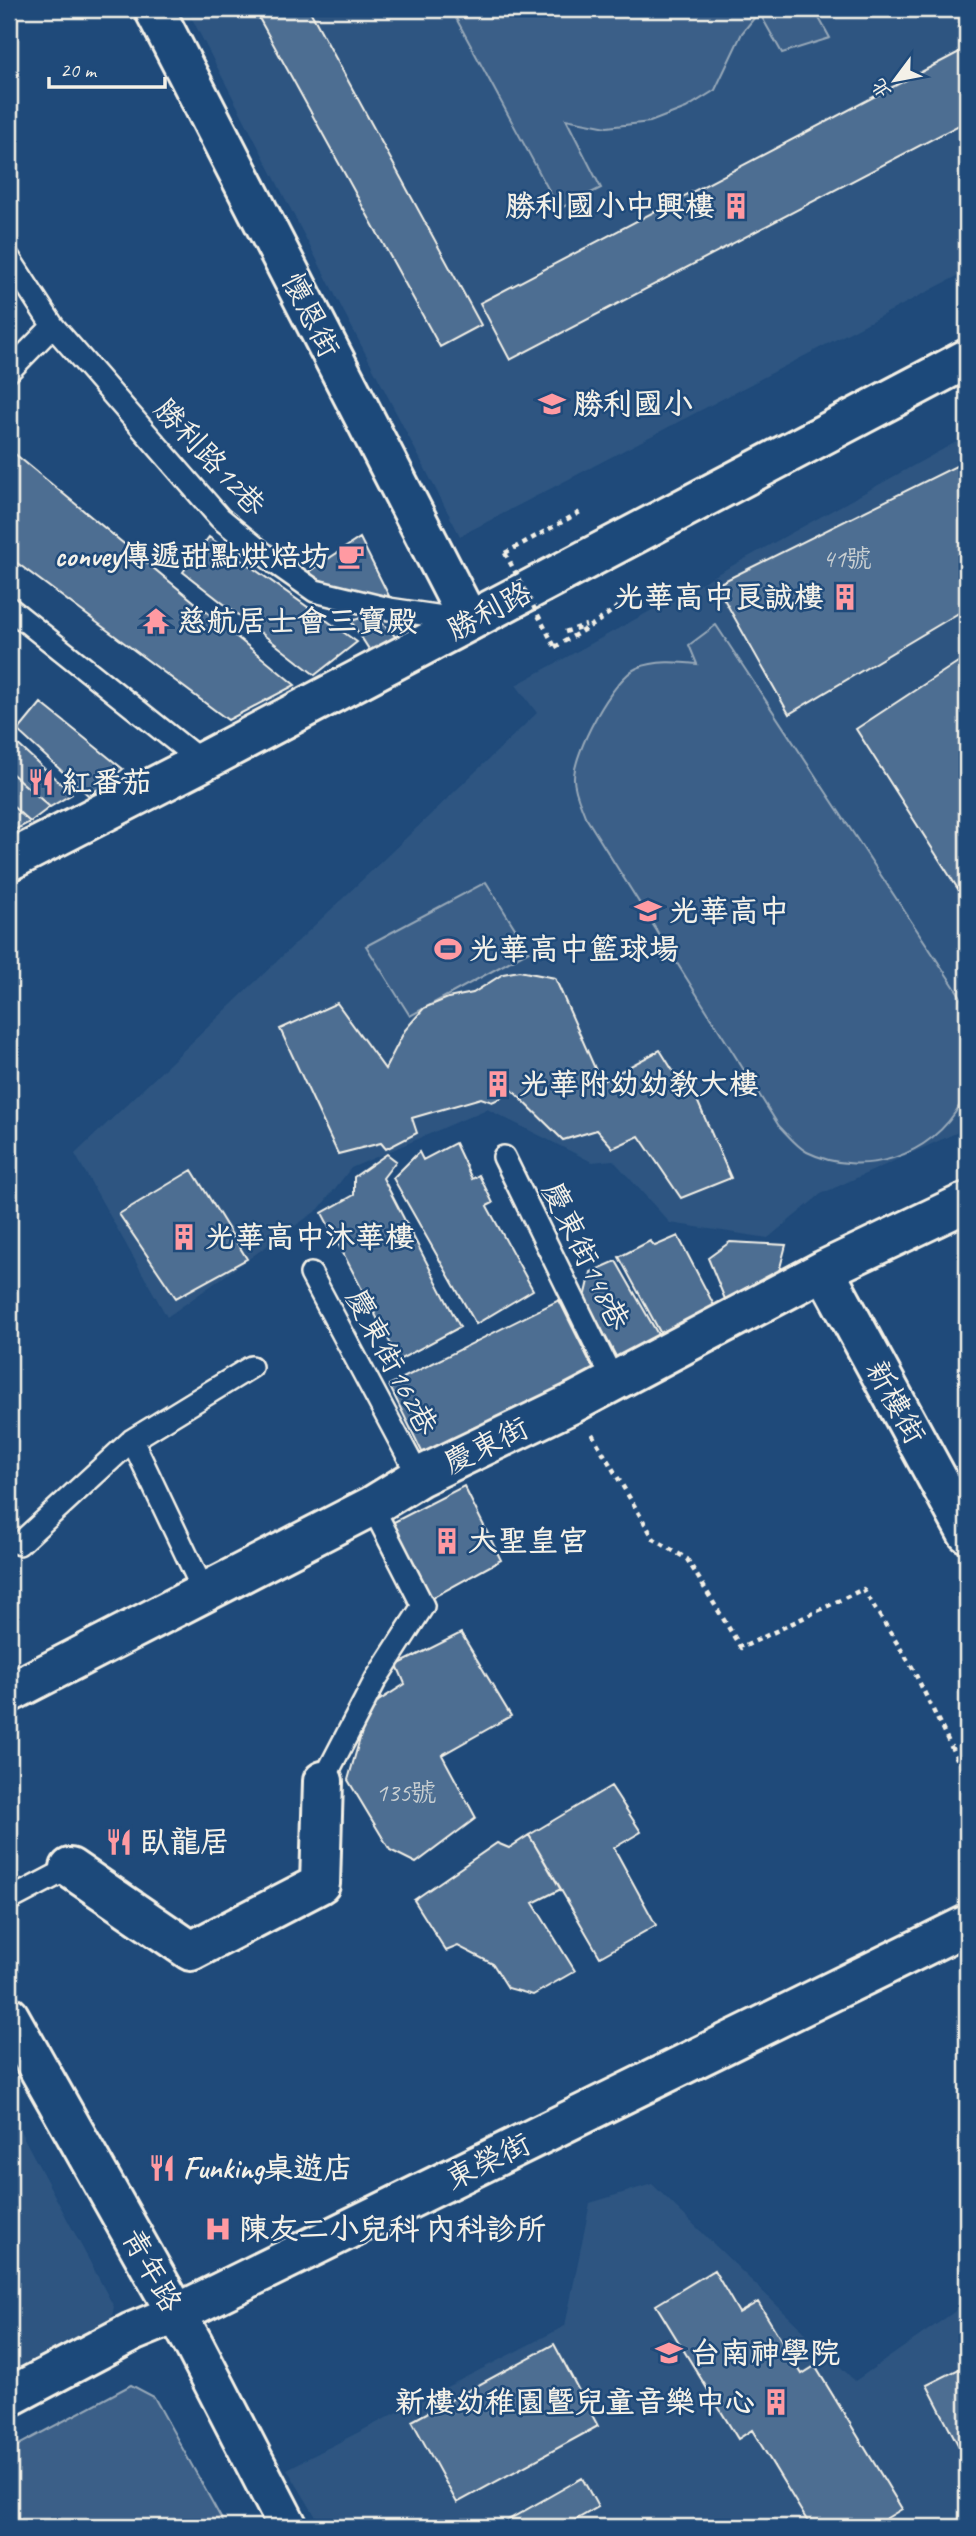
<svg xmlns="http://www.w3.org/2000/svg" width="976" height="2536" viewBox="0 0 976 2536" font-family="Caveat,'LXGW WenKai TC',sans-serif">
<rect width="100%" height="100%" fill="#1f4a7a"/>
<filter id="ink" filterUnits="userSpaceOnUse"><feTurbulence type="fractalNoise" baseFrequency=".0143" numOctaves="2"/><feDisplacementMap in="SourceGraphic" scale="14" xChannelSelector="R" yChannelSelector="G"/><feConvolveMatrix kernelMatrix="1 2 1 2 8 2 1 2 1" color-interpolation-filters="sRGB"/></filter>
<g filter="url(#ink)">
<path fill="#2d5581" d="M187,9H967V271L460,536Z
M967,436V1128L821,1194L768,1238L670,1223L613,1160L592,1162L487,1109L351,1168L319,1209L167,1317L75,1154L537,713L516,685Z
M9,2110L114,2307L106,2343L9,2393Z
M652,2184L855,2381L967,2303V2527H322L287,2469L565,2326L590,2203Z"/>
<path fill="#3a5f88" stroke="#97a8b8" stroke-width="2" d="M451,9H814L830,38L782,53L759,12L742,33L715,90L686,108L650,122L607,127L566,119L601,188L559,209Z
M716,625L967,1006C967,1033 973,1079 961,1103C932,1157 862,1179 807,1152C797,1147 787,1134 779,1126L585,816C581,805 574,791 574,779C573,753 613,678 637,668C656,660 678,662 697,664L689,645Z
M486,882L529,951L410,1016L366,946Z
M131,2385L154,2397L226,2527H9V2450Z"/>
<path fill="#4d6e92" stroke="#f4f1e8" stroke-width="2" d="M254,9H309L481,325L440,347Z
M967,48V121L510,360L480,303Z
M9,449L295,685L228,720L9,557Z
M962,463L967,472V608L789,714L716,585Z
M209,537L357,642L315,675L183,572Z
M360,538L389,596L379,603L305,574Z
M373,614L397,638L372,654L351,621Z
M967,656V903L856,729Z
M41,703L123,769L89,796L18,731Z
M14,741L72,794L50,807L9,771V747Z
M9,771L50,807L30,822L9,803Z
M9,803L30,822L9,833Z
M519,971L555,978L601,1082L660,1050L680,1082L687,1077L731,1178L681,1198L639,1136L613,1148L597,1130L563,1140L507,1085L501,1098L492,1102L481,1098L412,1118L417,1133L386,1149L381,1143L338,1154L280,1029L337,1003L385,1069L405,1030L424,1008L448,998L473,993L503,974Z
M455,1143L472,1179L479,1175L493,1203L487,1206L533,1290L476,1324L393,1178L419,1152L423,1160Z
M387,1154L396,1161L383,1178L460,1327L399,1360L322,1213L354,1195V1177Z
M192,1170L247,1259L176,1298L119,1214Z
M678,1236L718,1313L666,1343L619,1257L650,1241L655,1246Z
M730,1242L786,1245L777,1279L729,1309L708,1258Z
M616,1261L660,1338L619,1362L585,1298L591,1272Z
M559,1300L599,1380L428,1464L389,1385Z
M464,1486L501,1560L432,1598L392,1523Z
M461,1633L511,1716L442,1755L476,1818L416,1863L390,1850L348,1780L369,1707L405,1684L397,1665Z
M611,1786L641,1832L614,1848L656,1925L600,1957L529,1835Z
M529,1835L561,1889L533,1903L575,1971L533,1995L508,1988L493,1964L458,1946L446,1951L414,1900L497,1843L509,1848Z
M714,2270L739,2313L758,2302L802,2374L815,2366L902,2509L872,2527H811L752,2430L738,2439L656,2305Z
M554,2344L598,2426L457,2503L412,2421Z
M967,2365V2462L927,2385Z
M582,2478L598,2507L563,2527H496Z"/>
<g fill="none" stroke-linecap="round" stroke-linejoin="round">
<defs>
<path id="service" d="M9,258L53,326L220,518L275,563L315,591L389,609L463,620
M9,371L53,326
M9,608L202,762
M504,1157L614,1382
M311,1274L419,1477
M132,1440L204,1592
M19,1544L132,1440L251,1367
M323,1781L376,1679L423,1606L372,1506
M9,1900L70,1868"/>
<path id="minor" d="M154,9L469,621
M824,1270L967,1533
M9,1693L372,1506L419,1477L573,1403L824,1270L967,1202
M70,1868L191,1951L320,1884L323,1781
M9,2016L193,2343L288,2527
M9,2397L132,2332L176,2314L967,1925"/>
<path id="tertiary" d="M9,861L202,762L967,359"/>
</defs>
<use href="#service" stroke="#f4f1e8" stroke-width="26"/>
<use href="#minor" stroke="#f4f1e8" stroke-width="44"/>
<use href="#tertiary" stroke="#f4f1e8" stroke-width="44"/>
<path stroke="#f4f1e8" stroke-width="4.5" stroke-dasharray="5 5" stroke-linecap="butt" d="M505,553L584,510
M565,632L586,625
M555,647L597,622L631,597
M592,1434L654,1539L687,1559L741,1648L863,1589L912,1667L958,1761L967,1772"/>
<use href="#service" stroke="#1f4a7a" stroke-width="21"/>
<use href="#minor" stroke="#1f4a7a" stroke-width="38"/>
<use href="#tertiary" stroke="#1f4a7a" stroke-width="38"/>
<path stroke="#f4f1e8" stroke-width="4.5" stroke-dasharray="5 5" stroke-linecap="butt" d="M505,553L555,647"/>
</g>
</g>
<defs>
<symbol id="building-bare" viewBox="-9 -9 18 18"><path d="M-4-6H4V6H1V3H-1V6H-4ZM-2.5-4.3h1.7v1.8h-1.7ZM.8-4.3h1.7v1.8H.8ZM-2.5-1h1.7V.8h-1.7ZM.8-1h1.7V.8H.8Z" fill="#ff9aa2" stroke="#1f4a7a" stroke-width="2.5" paint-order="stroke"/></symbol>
<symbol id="school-bare" viewBox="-9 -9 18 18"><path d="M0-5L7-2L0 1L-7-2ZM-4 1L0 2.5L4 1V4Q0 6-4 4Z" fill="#ff9aa2" stroke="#1f4a7a" stroke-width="2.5" paint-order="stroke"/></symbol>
<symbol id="cafe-bare" viewBox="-9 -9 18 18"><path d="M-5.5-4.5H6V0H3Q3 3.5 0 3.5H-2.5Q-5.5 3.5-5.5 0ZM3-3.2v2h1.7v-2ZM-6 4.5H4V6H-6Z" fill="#ff9aa2" stroke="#1f4a7a" stroke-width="2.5" paint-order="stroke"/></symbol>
<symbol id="temple-bare" viewBox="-9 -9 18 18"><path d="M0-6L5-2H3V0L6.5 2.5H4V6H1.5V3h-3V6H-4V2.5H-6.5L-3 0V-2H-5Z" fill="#ff9aa2" stroke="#1f4a7a" stroke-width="2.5" paint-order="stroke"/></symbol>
<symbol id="restaurant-bare" viewBox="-9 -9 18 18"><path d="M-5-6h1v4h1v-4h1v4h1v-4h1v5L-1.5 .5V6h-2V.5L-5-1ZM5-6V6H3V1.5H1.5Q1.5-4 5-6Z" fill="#ff9aa2" stroke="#1f4a7a" stroke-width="2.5" paint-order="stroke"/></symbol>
<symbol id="stadium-bare" viewBox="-9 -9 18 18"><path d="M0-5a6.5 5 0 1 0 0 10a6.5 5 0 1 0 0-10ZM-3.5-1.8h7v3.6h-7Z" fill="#ff9aa2" stroke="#1f4a7a" stroke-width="2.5" paint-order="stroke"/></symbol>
<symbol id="hospital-bare" viewBox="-9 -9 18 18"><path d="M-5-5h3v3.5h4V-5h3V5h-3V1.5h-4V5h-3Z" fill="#ff9aa2" stroke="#1f4a7a" stroke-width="2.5" paint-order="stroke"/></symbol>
<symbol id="university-bare" viewBox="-9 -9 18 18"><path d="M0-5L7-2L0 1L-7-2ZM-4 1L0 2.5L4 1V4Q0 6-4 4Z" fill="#ff9aa2" stroke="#1f4a7a" stroke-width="2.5" paint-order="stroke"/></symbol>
</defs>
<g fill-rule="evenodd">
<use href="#building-bare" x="717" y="187" width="38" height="38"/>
<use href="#school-bare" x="533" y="385" width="38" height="38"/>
<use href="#cafe-bare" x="332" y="537" width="38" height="38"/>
<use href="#building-bare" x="826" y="578" width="38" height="38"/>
<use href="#temple-bare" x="137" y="602" width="38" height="38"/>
<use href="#restaurant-bare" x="22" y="763" width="38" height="38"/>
<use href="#school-bare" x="629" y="892" width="38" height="38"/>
<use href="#stadium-bare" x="429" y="930" width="38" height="38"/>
<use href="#building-bare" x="479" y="1065" width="38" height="38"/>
<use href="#building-bare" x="165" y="1218" width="38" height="38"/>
<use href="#building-bare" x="428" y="1522" width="38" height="38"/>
<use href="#restaurant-bare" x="100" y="1823" width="38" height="38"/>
<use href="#restaurant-bare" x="143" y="2149" width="38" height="38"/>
<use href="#hospital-bare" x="199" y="2210" width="38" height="38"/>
<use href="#university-bare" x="650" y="2334" width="38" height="38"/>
<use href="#building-bare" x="757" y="2383" width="38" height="38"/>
</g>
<g text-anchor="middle" stroke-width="5" stroke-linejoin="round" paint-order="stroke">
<g font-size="26" fill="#cad0d2">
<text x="847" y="567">41號</text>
<text x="406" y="1801">135號</text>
</g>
<g font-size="30" font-weight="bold" fill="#f4f1e8" stroke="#1f4a7a" text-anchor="start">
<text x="715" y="216" text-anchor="end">勝利國小中興樓</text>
<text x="573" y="414">勝利國小</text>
<text x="330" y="566" text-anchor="end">convey傳遞甜點烘焙坊</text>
<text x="824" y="607" text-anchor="end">光華高中良誠樓</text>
<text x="177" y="631">慈航居士會三寶殿</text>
<text x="62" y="792">紅番茄</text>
<text x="669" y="921">光華高中</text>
<text x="469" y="959">光華高中籃球場</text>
<text x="519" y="1094">光華附幼幼教大樓</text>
<text x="205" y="1247">光華高中沐華樓</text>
<text x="468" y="1551">大聖皇宮</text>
<text x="140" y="1852">臥龍居</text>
<text x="183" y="2178">Funking桌遊店</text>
<text x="239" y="2239">陳友二小兒科 內科診所</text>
<text x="690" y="2363">台南神學院</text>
<text x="755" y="2412" text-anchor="end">新樓幼稚園暨兒童音樂中心</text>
</g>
<g font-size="30" fill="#f4f1e8" stroke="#1f4a7a">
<text transform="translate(311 315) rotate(63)" y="10">懷恩街</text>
<text transform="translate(210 457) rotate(47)" y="10">勝利路12巷</text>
<text transform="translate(489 611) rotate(-28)" y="10">勝利路</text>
<text transform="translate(586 1256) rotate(64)" y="10">慶東街148巷</text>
<text transform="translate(392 1362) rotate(62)" y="10">慶東街162巷</text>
<text transform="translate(896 1402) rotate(61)" y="10">新樓街</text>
<text transform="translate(486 1445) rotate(-26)" y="10">慶東街</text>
<text transform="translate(488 2161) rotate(-26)" y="10">東榮街</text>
<text transform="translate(152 2270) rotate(61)" y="10">青年路</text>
</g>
</g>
<rect width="976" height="2536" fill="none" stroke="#1f4a7a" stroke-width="35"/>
<rect x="18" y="18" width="941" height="2501" fill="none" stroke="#f4f1e8" stroke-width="2.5" filter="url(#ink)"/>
<g transform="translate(895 80) rotate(238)" stroke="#1f4a7a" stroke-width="5" paint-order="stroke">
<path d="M0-5L12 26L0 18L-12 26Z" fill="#f4f1e8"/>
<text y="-10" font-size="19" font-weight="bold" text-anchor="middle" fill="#f4f1e8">北</text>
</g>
<path d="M49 77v10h116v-10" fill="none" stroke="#f4f1e8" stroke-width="3.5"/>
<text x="60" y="77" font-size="21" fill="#f4f1e8" stroke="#1f4a7a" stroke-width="5" paint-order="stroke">20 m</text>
</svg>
